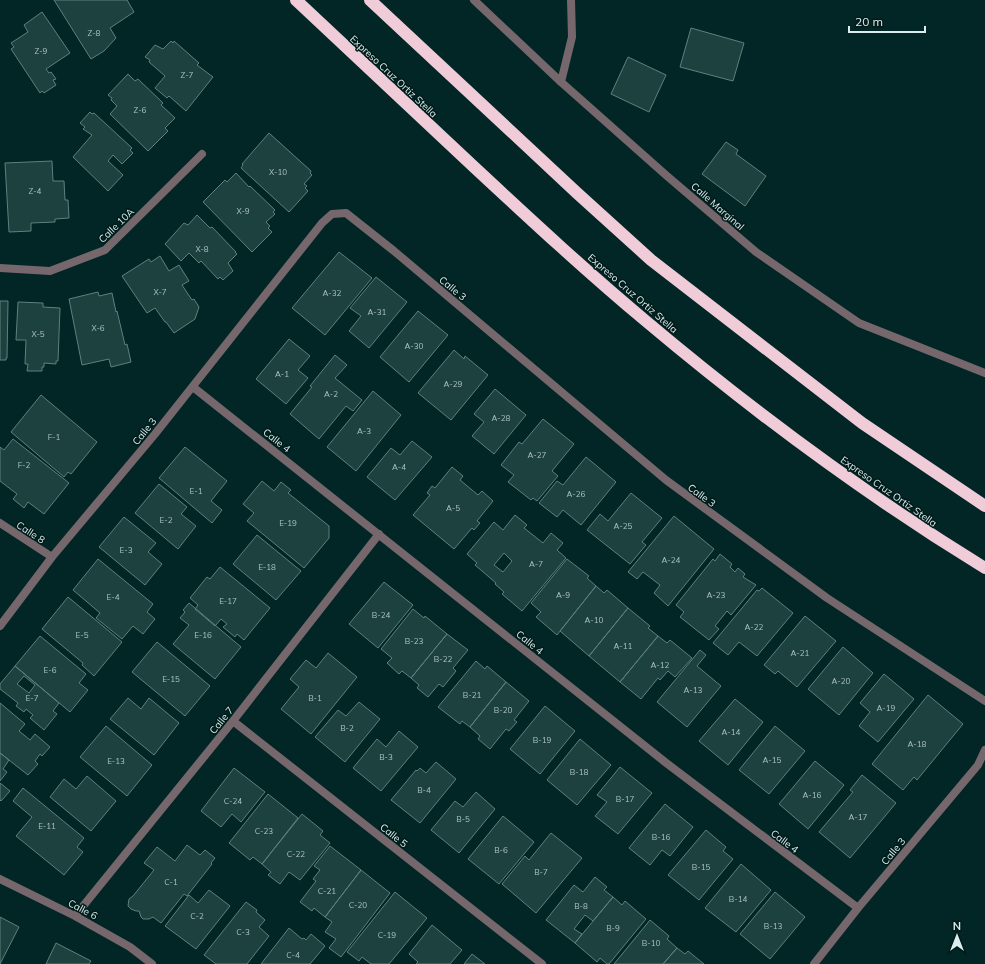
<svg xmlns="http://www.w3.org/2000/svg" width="985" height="964" viewBox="0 0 985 964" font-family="Mulish,sans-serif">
<rect width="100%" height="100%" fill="#012625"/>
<path fill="#1d413f" stroke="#5c817f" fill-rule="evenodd" d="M54,0H127L134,12L110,28L116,38L104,51L91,59Z
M42,12L70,53L46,69L49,73L51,72L56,79L53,80L56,85L44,93L42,91L40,93L11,49L14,47L11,43L28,32L24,25Z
M691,28L744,43L733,81L680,67Z
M171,41L173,43L174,41L199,63L197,65L213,77L186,111L169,96L167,98L155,88L165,76L149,62L150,60L145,57L155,45L163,49Z
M628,57L666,75L649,112L611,94Z
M128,74L135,81L138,79L163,103L161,105L175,118L165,128L168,131L148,151L110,114L117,106L111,100L112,98L108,95Z
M90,112L92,114L94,113L132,148L130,150L133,153L122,164L113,155L108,161L123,175L108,191L73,157L92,135L83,129L85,127L80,123Z
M269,133L311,171L310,173L312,175L304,184L307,186L305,188L308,191L289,212L241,168L243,165L242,164Z
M726,142L738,150L736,154L766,176L745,206L702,174Z
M52,161L53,181H64L65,200H68L69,218L55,219V222L31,223V231L9,232L5,163Z
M236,173L249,187L250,186L275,210L273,212L275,214L266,222L270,226L268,228L272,232L252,252L203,202L225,180L227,182Z
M197,215L210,228L212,227L236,252H235L237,254L228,263L233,271L223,280L220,277L218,279L201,261L199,263L189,253L181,261L165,244L184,223L188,225Z
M339,252L372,278L325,335L292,308Z
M160,256L169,271L179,265L189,281L182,285L192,300L194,299L199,307L195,319L174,333L166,322H165L155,308L147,313L122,276L149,259L151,262Z
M376,277L407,302L369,348L349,331L361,316L350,308Z
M98,292L99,296L112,293L116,312L117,311L125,345L127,344L131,362L111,367L109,359L82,365L69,299Z
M0,301H8L7,358H6V360H0Z
M18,302L43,303V307L60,308L58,361H56V364L44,363V367H42V371H27L28,364H25L26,340H16Z
M418,311L448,335L409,382L380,357Z
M289,339L310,356L298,370L308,378L286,404L256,379Z
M454,350L464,359L465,356L488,375L451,420L418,393Z
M335,355L347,365L335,378L362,400L353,411L346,406L319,439L290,414L312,387L310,386Z
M495,389L526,415L494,454L472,436L484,422L474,414Z
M373,391L401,415L356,471L327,447Z
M41,395L97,442L71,474L68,472L64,477L11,432Z
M543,419L574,444L552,471L558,476L537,501L533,498L531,500L508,482L514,475L501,465L519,442L522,444Z
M13,439L69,483L44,514L28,502L24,508L13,499L17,494L0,481V447L4,450Z
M412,441L432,457L395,500L367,477L391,448L400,455Z
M185,447L227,481L211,501L222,510L212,523L159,478Z
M586,457L616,482L581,525L563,510L557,517L539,503L557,481L563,485Z
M452,467L463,476L460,480L478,495L482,491L493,501L477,521L480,523L474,530L472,528L454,549L413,515L430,495L427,493L432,486L435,488Z
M262,481L274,491L281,482L291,490L288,493L329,526V538L304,568L247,521L254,513L243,504Z
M159,484L187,507L181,514L196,526L178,549L135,513Z
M631,493L662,518L642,542L646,545L630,564L587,530L600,514L608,521Z
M515,515L527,525L524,528L543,543L551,533L563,543L557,550L566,558L522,611L502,594L504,592L495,584L496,583L475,565L477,563L467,554L494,522L503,530ZM504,553L512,561L503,572L494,565Z
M674,516L714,549L668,606L654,593L660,585L643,572L637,579L628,572Z
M124,517L156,543L148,552L162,564L145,585L99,547Z
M257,535L301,571L276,600L233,564Z
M720,554L732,564L730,567L735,572L738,568L745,574L743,577L756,585L731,615L727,611L715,626L719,629L709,640L680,617L684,612L676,605L713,559L715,561Z
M98,559L153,604L147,612L155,619L143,634L133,626L122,639L96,618L100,613L73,590Z
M567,559L589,576L587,578L596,586L557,635L536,617L541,612L531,603Z
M220,567L270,608L244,640L237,634L235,637L223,627L227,624L221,619L215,626L195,609L198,605L190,598L207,577L210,579Z
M384,582L413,605L378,648L349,624Z
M596,586L604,593L607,590L628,608L589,656L560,631Z
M762,588L793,613L757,656L739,642L728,655L713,643L757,590L759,591Z
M68,597L122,642L94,676L82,665L83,663L42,629Z
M189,603L241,647L215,679L173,644L189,625L180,618L185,612L183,610Z
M628,608L650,626L648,628L658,636L620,682L589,656Z
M413,609L424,618L425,616L447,634L411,678L402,671L399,674L387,663L392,658L381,649Z
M805,616L836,641L797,687L778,671L775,674L764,665Z
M447,634L468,650L453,668L456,671L443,687L439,684L428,697L417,688L419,685L411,678Z
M40,636L86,674L79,683L88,690L70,712L15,666Z
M658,636L667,643L670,640L692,658L675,677L668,671L660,680L658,678L641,699L620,682Z
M157,642L210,686L185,716L132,672Z
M843,647L873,673L839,715L808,689Z
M700,650L706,655L697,666L721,686L687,727L657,702Z
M328,653L357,677L311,734L281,709L299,687L290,679L306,660L316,668Z
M476,661L485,669L487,666L506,682L470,727L462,721L460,724L438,707Z
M15,666L59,703L53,711L57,714L44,730L30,718L33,715L26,709L24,712L16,706L18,703L0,689V684ZM24,676L35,685L29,693L17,684Z
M884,674L914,699L878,742L859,726L870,712L860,703Z
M506,682L529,701L514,720L517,722L509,731L506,729L490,749L478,739L480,736L470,727Z
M928,695L963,724L917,780L914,777L903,790L872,764Z
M128,698L141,709L149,698L179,723L154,755L110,719Z
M735,699L763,722L728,765L699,741Z
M359,702L380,719L345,762L315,737L338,710L346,716Z
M0,703L25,724L19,731L30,740L35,734L50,747L42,756L40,754L35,761L38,764L28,775L0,753Z
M545,706L575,731L540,774L510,749Z
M106,726L152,765L127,796L80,757Z
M775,726L805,751L769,794L739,770Z
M399,731L418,747L381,791L353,768L377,739L386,747Z
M580,739L611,765L577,805L547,780Z
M0,753L9,760L3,769L7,772L0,781Z
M815,761L844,785L808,829L779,804Z
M436,762L456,779L420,823L391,800L416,770L417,771L420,768L426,773Z
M620,767L652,793L618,834L595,816L607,802L597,795Z
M234,768L265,792L241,822L232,814L221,827L201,811Z
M862,775L896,803L850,858L819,832L853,792L850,790Z
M87,776L116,801L91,831L50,797L64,779L76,789Z
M0,783L10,791L1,801L0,800Z
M23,788L84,838L77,847L83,852L64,875L16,836L32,817L13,801Z
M476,792L495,809L459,853L431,830L455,801L463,807Z
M268,794L298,818L262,864L253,857L250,860L229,843Z
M665,804L693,827L670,856L662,850L650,865L629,848Z
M302,814L323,831L320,835L330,843L300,880L289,872L280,884L268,875L271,872L262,864Z
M503,816L534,842L499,884L468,859Z
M706,830L726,847L723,851L733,859L699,900L668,875Z
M551,833L582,858L536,913L502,884L525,856L529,860Z
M187,845L200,855L205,850L215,858L211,863L212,864L187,896L184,894L161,923L153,917L149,919H143L141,917L139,911H136L131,909L128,906L129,899L133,896L154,870L144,863L157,847L175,861Z
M330,846L361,870L325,917L314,908L312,911L300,902L316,881L313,879L320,870L314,866Z
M741,864L771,890L736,932L705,908Z
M361,870L390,893L341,957L329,948L336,939L325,932L332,922L325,917Z
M595,877L607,887L604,890L613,897L593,921L585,915L574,929L582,934L575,943L546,920L574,885L583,892Z
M209,890L230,906L196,949L165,926L189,895L198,903Z
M395,892L427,918L389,964H371L362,957L359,961L347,952Z
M775,892L805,917L770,959L740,934Z
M613,897L622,905L625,901L646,919L609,964H607L600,958L597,962L575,943Z
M246,902L257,910L256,912L265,920L259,927L269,936L247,964H216L204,955Z
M0,917L19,927L0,964Z
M650,920L669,936L667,939L677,948L663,964H614Z
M432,925L462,950L450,964H416L418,962L409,954Z
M289,928L302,939L304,938L306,940L311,934L325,946L310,964H261Z
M56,943L91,961L89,964H46Z
M677,948L685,954L688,951L704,964H663Z
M472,954L485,964H464Z"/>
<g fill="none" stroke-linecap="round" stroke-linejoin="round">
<path stroke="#75676c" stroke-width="8" d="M474,0L561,82L667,176L756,252L859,323L985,373
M561,82L572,37L571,0
M0,268L50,271L105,250L202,154
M193,387L665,762L858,908
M0,523L52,557
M0,626L52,557L155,434L322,223L332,214L346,213L394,251L666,480L827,598L985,701
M233,721L542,964
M0,879L75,916L130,947L152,964
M75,916L233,721L379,534
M814,964L858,908L978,765L985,750"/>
<path stroke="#efccd7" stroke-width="12" d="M296,0C355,55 414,110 473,166C530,219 587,272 647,322C754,412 866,495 985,568
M370,0L577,193L651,260L862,423L985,506"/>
</g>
<g text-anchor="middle" stroke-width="3" stroke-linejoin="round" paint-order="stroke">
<g font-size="8" fill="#abc3c2">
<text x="94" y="36">Z-8</text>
<text x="41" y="54">Z-9</text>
<text x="187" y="78">Z-7</text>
<text x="140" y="113">Z-6</text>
<text x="278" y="175">X-10</text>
<text x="35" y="194">Z-4</text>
<text x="243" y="214">X-9</text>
<text x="202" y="252">X-8</text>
<text x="160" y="295">X-7</text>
<text x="332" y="296">A-32</text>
<text x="377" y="315">A-31</text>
<text x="98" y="331">X-6</text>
<text x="38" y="337">X-5</text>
<text x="414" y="349">A-30</text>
<text x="282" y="377">A-1</text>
<text x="453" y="387">A-29</text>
<text x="331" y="397">A-2</text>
<text x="501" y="421">A-28</text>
<text x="364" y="434">A-3</text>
<text x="54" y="440">F-1</text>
<text x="537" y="458">A-27</text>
<text x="24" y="468">F-2</text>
<text x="399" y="470">A-4</text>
<text x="196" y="494">E-1</text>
<text x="576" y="497">A-26</text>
<text x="453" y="511">A-5</text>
<text x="166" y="523">E-2</text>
<text x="288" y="526">E-19</text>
<text x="623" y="529">A-25</text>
<text x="126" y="553">E-3</text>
<text x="671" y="563">A-24</text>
<text x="536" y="567">A-7</text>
<text x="267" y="570">E-18</text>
<text x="563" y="598">A-9</text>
<text x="716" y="598">A-23</text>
<text x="113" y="600">E-4</text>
<text x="228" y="604">E-17</text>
<text x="381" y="618">B-24</text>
<text x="594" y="623">A-10</text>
<text x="754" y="630">A-22</text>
<text x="82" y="638">E-5</text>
<text x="203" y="638">E-16</text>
<text x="414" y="644">B-23</text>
<text x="623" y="649">A-11</text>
<text x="800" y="656">A-21</text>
<text x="443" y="662">B-22</text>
<text x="660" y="668">A-12</text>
<text x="50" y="673">E-6</text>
<text x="171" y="682">E-15</text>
<text x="841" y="684">A-20</text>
<text x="693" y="693">A-13</text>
<text x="472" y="698">B-21</text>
<text x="32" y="701">E-7</text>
<text x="315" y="701">B-1</text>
<text x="886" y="711">A-19</text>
<text x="503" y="713">B-20</text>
<text x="347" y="731">B-2</text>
<text x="731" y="735">A-14</text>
<text x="542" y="743">B-19</text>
<text x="917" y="747">A-18</text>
<text x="386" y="760">B-3</text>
<text x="772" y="763">A-15</text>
<text x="116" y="764">E-13</text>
<text x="579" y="775">B-18</text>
<text x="424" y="793">B-4</text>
<text x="812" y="798">A-16</text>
<text x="625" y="802">B-17</text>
<text x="233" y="804">C-24</text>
<text x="858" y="820">A-17</text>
<text x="463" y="822">B-5</text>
<text x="47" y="829">E-11</text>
<text x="264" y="834">C-23</text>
<text x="661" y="840">B-16</text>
<text x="501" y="853">B-6</text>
<text x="296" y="857">C-22</text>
<text x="701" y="870">B-15</text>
<text x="541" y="875">B-7</text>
<text x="171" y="885">C-1</text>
<text x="327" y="894">C-21</text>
<text x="738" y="902">B-14</text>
<text x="358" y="908">C-20</text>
<text x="581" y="909">B-8</text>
<text x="197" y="919">C-2</text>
<text x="773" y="929">B-13</text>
<text x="613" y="931">B-9</text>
<text x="243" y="935">C-3</text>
<text x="387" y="938">C-19</text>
<text x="651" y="946">B-10</text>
<text x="293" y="958">C-4</text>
</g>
<g font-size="10" fill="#daeeed" stroke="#011b1b">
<text transform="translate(394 76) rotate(43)" y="4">Expreso Cruz Ortiz Stella</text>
<text transform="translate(718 206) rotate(41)" y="4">Calle Marginal</text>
<text transform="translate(116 225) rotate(-44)" y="4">Calle 10A</text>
<text transform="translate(453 288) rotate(40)" y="4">Calle 3</text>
<text transform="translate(633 293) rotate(41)" y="4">Expreso Cruz Ortiz Stella</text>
<text transform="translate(144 431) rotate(-51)" y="4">Calle 3</text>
<text transform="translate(277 440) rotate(38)" y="4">Calle 4</text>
<text transform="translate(889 491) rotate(35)" y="4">Expreso Cruz Ortiz Stella</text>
<text transform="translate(702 495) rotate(36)" y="4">Calle 3</text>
<text transform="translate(31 532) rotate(33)" y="4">Calle 8</text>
<text transform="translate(530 642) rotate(39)" y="4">Calle 4</text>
<text transform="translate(221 720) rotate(-51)" y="4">Calle 7</text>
<text transform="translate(394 835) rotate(38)" y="4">Calle 5</text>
<text transform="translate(785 841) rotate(37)" y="4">Calle 4</text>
<text transform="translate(893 851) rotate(-50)" y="4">Calle 3</text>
<text transform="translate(83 909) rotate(28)" y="4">Calle 6</text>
</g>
</g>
<g transform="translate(957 936)" stroke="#011b1b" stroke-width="3" paint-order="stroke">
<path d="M0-3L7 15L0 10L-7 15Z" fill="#daeeed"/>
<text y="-6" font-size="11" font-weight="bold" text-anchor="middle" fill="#daeeed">N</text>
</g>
<path d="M849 26v6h76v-6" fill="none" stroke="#daeeed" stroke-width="2"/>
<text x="855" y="26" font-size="12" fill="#daeeed" stroke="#011b1b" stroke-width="3" paint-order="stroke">20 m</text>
</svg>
